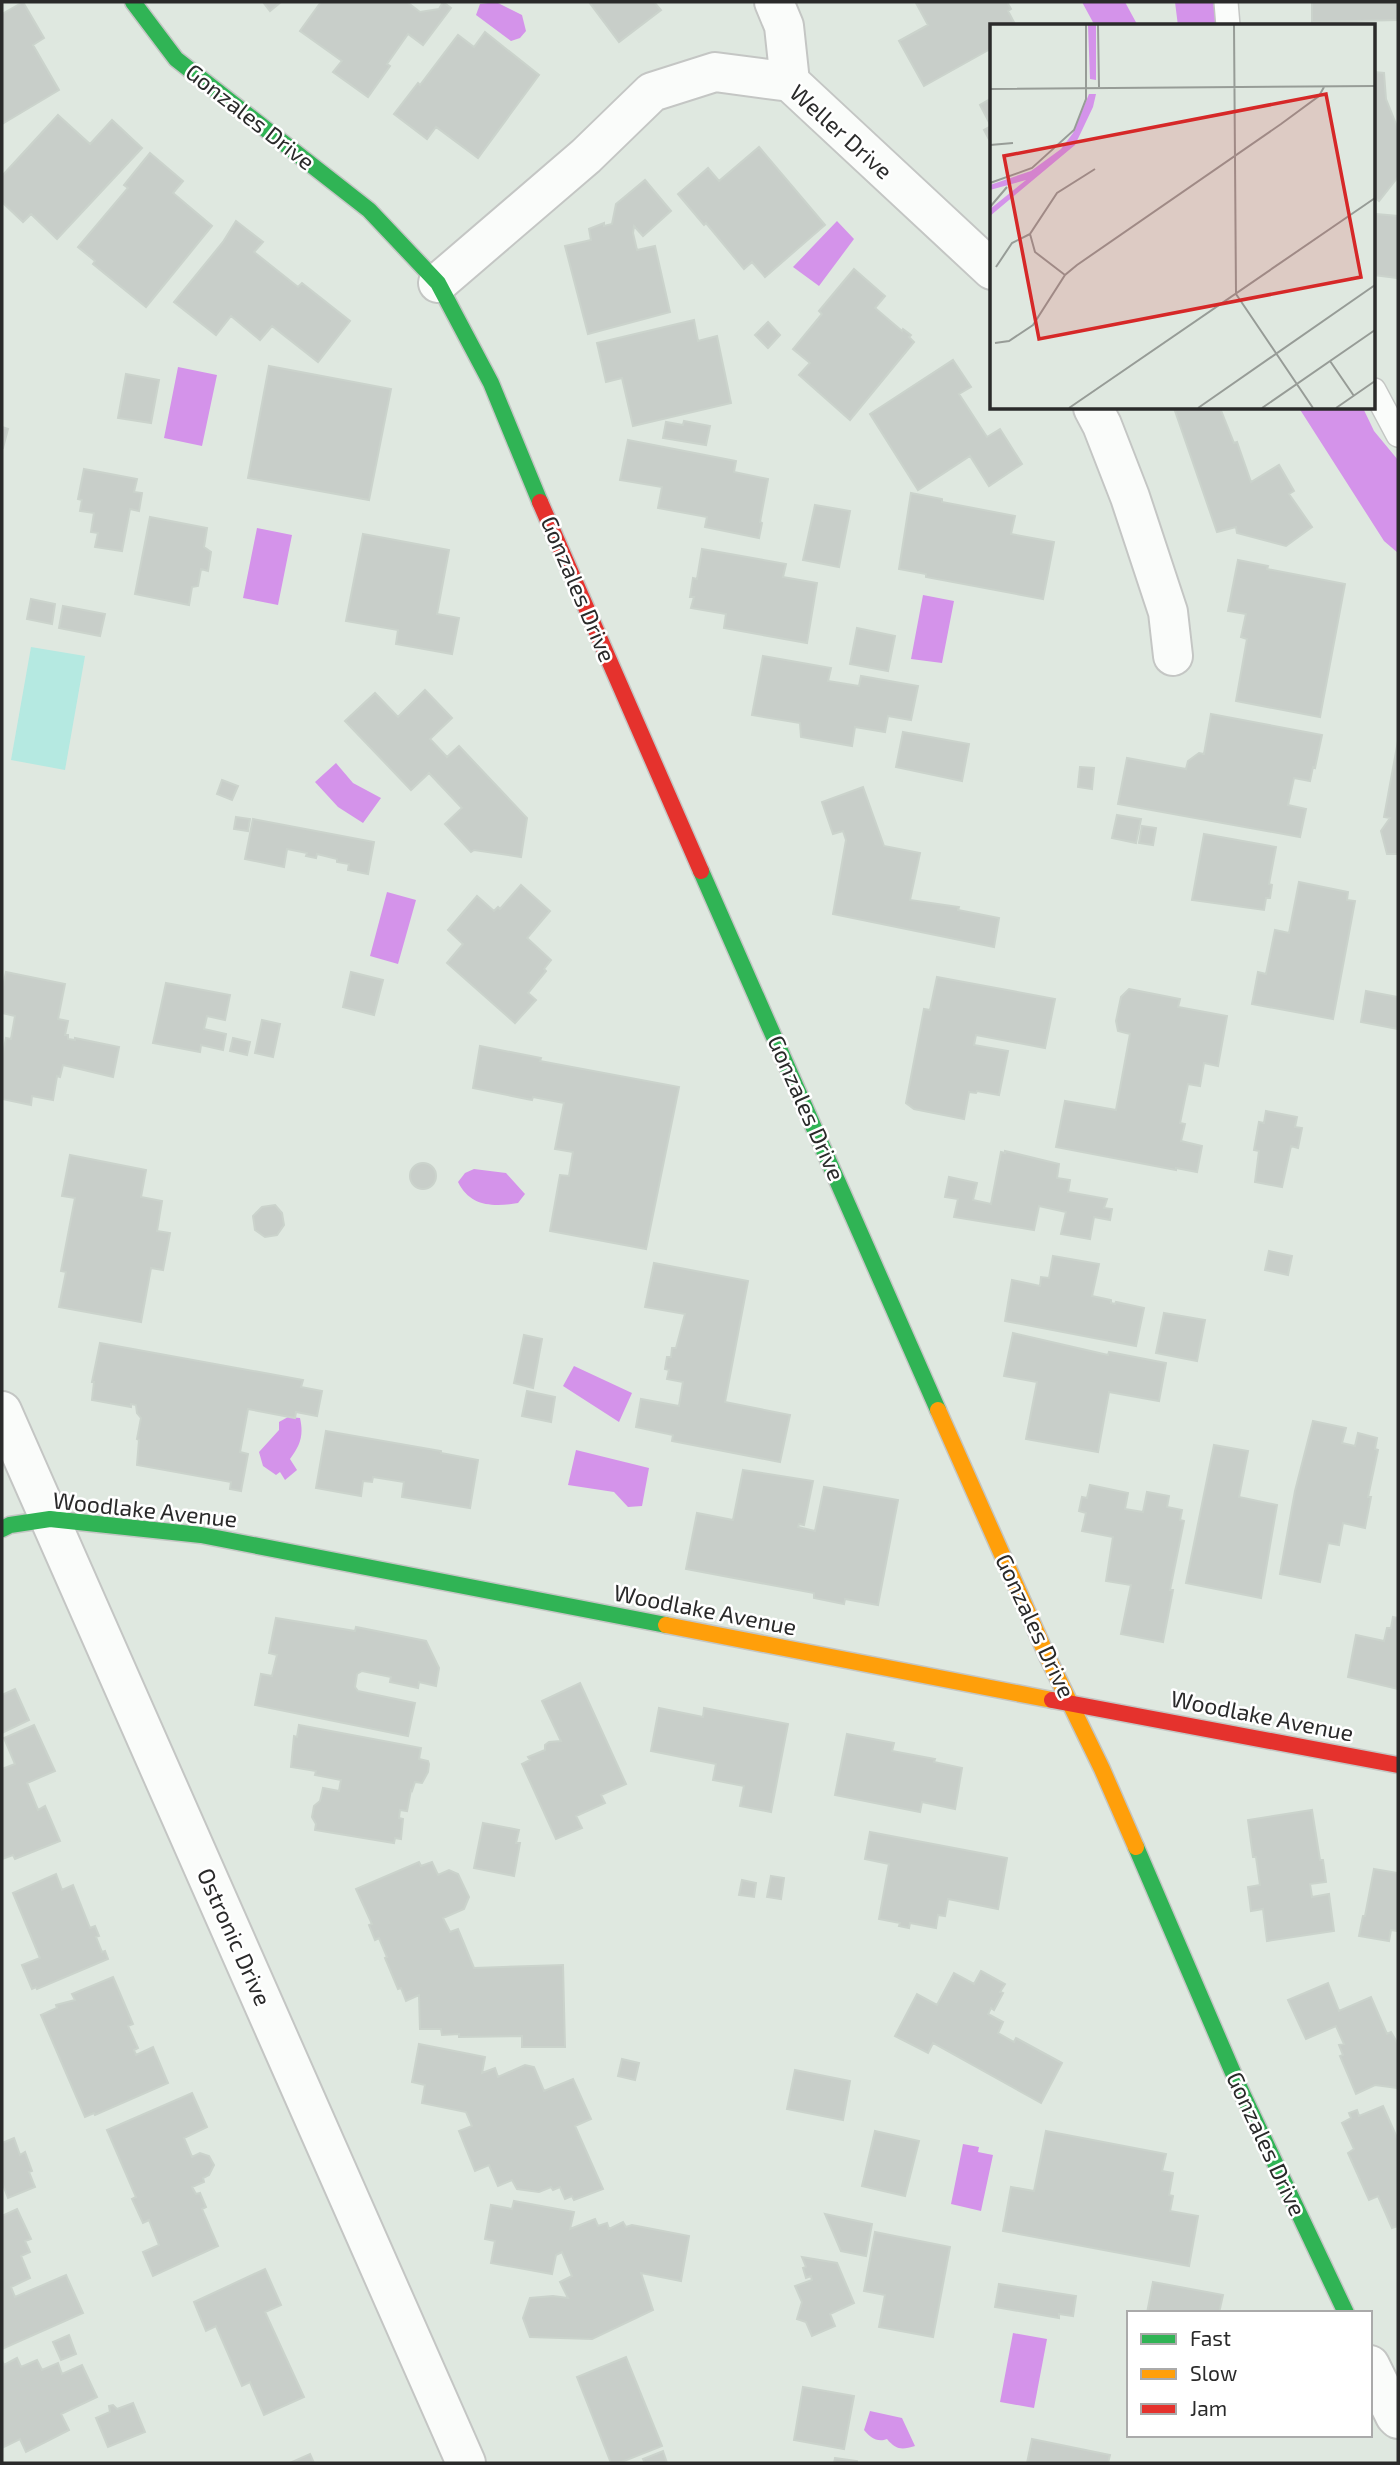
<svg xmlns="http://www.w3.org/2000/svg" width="1400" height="2465" viewBox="0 0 1400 2465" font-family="'Exo 2',sans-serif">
<rect width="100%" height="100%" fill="#dfe8e0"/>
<path fill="#b5e9e1" d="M31,647L85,656L65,770L11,760Z"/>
<path fill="#d493ea" d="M496,2L522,15L526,31L520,38L511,41L476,15L480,4Z
M1082,2H1125L1138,26H1095Z
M1175,2H1213L1217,26H1178Z
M837,221L854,239L819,286L793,267Z
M178,367L217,375L202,446L164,438Z
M1299,408H1363L1374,431L1398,460V553L1384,541Z
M257,528L292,535L278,605L243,598Z
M923,595L954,601L942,663L911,659Z
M336,763L353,783L381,798L363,823L338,807L315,782Z
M387,892L416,900L398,964L370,956Z
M474,1169L506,1173L525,1194L518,1203C494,1207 470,1207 458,1182L465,1173Z
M574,1366L632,1393L619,1422L563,1386Z
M288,1417L300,1418C304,1436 300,1445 290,1459L297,1470L285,1480L280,1472L276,1475L263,1466L259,1452L279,1430V1422Z
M576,1450L649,1468L642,1506L628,1507L614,1492L568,1485Z
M963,2144L979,2147L978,2152L993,2155L981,2211L951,2204Z
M1013,2333L1047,2339L1034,2408L1000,2402Z
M870,2411L902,2418L915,2446C902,2450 896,2450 887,2439C877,2443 870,2437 864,2430Z"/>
<path fill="#c8cec9" stroke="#cbd3cc" stroke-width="2" d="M23,2L44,38L33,45L59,90L2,124V14Z
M263,2H281L270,11Z
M321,2H407L420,12L439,9L443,2L451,8L423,45L408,34L387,64L390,66L368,97L333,72L342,61L300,31Z
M589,2H654L661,10L619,42Z
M918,2H1007L1011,9L1008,11L1016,26H992V48L924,86L899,41L928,25L916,3Z
M1312,2H1398V20L1312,22Z
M485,32L539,75L478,158L436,127L427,139L394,114L418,83L420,85L458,35L474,47Z
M1374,72L1384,73L1386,99L1398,129V177L1379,201L1374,197Z
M992,98V145L984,130L991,126L980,105Z
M58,115L90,144L112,120L142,148L57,239L31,214L23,222L2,202V176Z
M759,147L825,225L765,277L752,262L744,269L706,223L704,225L678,194L708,168L719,181Z
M150,153L183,181L173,193L212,226L146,307L93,264L95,261L78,247L128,188L124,185Z
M645,180L671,211L643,236L634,226L633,233L637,250L655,246L670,312L588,334L565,246L591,240L589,229L604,223V226L612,224L616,204Z
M1376,214L1398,216V278L1374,275Z
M236,221L263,242L254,252L298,287L302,283L350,321L318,362L272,326L260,340L231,316L216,335L174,302L223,242Z
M854,269L885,296L875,308L902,331L903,329L911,335L909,337L914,342L850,420L799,375L810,363L793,349L822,314L819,311Z
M694,320L698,341L717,336L731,403L633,426L622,378L606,382L597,343Z
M768,322L780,335L768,348L755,335Z
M953,360L971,387L959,394L987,437L1000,429L1022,464L989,486L970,456L918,490L870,414Z
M269,366L391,389L369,500L248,478Z
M126,374L159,380L151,423L118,418Z
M1174,408H1220L1234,443L1237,442L1251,482L1279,465L1294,491L1289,494L1312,527L1286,546L1237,533L1236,527L1217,532Z
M684,421L710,426L706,445L663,438L666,422L683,425Z
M2,427L8,429L3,448H2Z
M628,440L736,461L734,472L768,479L760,522L762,523L759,538L705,527L707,517L658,508L662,487L620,480Z
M84,469L137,479L134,492L142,493L139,511L130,509L122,551L95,547L98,533L91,532L94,513L80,511L82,500L78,499Z
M911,493L942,499V502L1015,516L1011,534L1054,542L1043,599L926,577V574L899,569Z
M815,505L850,511L839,567L803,560Z
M150,517L207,528L204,547L211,552L208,571L201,569L198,586L192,587L189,605L135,594Z
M363,534L449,550L437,614L459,618L452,654L396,644L398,630L346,621Z
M702,549L786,564L783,577L817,583L807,643L724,628L726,614L691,608L694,597H690L693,578L697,579Z
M1238,560L1268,566L1267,569L1345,584L1320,717L1236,701L1247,639L1241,637L1246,614L1228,611Z
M31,599L55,604L52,624L27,619Z
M63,606L105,614L100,636L59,628Z
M857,628L895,636L888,671L850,664Z
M763,656L831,668L828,681L859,686L861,676L918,686L911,720L888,716L885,732L855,727L852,746L801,737L800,723L752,715Z
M425,690L452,718L430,739L447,757L459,746L527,818L521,857L474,850L471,852L445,824L462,808L429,773L411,790L345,721L375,693L398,717Z
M1211,714L1322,735L1315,768L1313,767L1310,781L1294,778L1288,805L1306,809L1300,837L1118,804L1127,758L1186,769L1188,761L1199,753L1204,754Z
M903,732L969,744L962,781L896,767Z
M1398,741V854H1387L1381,831L1390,818L1384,817Z
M1080,767L1094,768L1092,789L1078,787Z
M222,780L238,786L232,800L217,794Z
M863,787L884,846L920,853L910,900L959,907L958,910L999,918L994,947L833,914L846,840L843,831L833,834L822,802Z
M1117,815L1141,819L1136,843L1112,838Z
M236,817L250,819L248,831L234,829Z
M253,819L374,842L368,874L348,870L349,864L337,862V859L317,854L316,858L306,856L307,853L287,849L284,867L245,859Z
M1142,826L1156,828L1153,845L1139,843Z
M1204,834L1276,847L1269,884L1272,885L1270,898H1266L1264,910L1192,900Z
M1299,882L1348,892L1347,900L1355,901L1333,1019L1252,1004L1258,972L1266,974L1275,930L1289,933Z
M521,885L550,911L527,938L551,960L544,969L546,971L528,993L536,1000L515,1023L447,963L463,944L448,930L477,896L494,911L498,907L500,909Z
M6,972L65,984L58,1019L68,1021L65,1035H68V1039L75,1040V1038L119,1047L113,1077L63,1065L60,1077L57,1076L53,1100L32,1096L31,1105L2,1099V1058L6,1038L11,1039L15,1016L2,1013V991Z
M351,972L383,980L374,1015L343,1007Z
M937,977L1055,999L1045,1048L976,1035L974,1045L1008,1051L999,1095L977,1091L976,1093L969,1092L964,1119L914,1109L906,1103L924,1009L930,1010Z
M166,983L230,995L225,1020L207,1016L204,1029L226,1034L223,1050L201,1045L200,1052L153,1043Z
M1129,989L1180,999L1178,1007L1227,1016L1218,1066L1204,1063L1200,1086L1188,1084L1180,1123L1185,1124L1181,1141L1202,1146L1197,1172L1176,1168V1170L1056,1147L1065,1101L1116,1110L1130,1034L1118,1031L1116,1021L1121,997Z
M1366,991L1398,997V1029L1361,1022Z
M262,1020L280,1024L273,1057L255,1053Z
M233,1038L250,1042L247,1055L230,1051Z
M480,1046L541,1058L540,1061L679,1087L646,1249L550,1231L560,1175L569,1176L573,1152L555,1149L564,1103L533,1097L532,1100L473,1088Z
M1266,1111L1297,1117L1295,1127L1302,1128L1298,1148L1291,1146L1282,1187L1255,1182L1259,1151L1254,1150L1259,1122L1264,1123Z
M1005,1151L1059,1164L1057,1178L1070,1180L1068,1192L1107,1199L1104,1208L1112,1209L1110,1220L1094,1217L1090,1239L1061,1234L1066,1212L1039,1206L1034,1230L954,1217L958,1199L945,1197L949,1177L977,1183L973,1200L991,1204L1001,1152L1005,1153Z
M70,1155L146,1170L141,1197L162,1201L157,1231L170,1233L163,1270L151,1268L141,1322L59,1307L66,1272L61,1271L75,1198L62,1196Z
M410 1176a13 13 0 1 1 26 0a13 13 0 1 1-26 0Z
M275,1205L282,1213L284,1225L277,1235L265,1237L255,1230L253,1216L262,1207Z
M1269,1251L1292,1256L1288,1275L1265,1270Z
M1053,1256L1099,1264L1092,1296L1111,1300V1303L1115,1304L1116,1302L1144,1308L1136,1346L1005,1321L1012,1280L1040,1286L1041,1277L1049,1278Z
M654,1263L748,1281L725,1402L790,1415L780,1462L672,1441L673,1435L636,1427L641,1399L679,1406L683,1382L667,1379L669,1370L665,1369L667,1357H671L672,1348H676L685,1314L645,1307Z
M1164,1313L1205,1320L1197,1361L1156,1353Z
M1013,1333L1108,1355L1109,1352L1166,1363L1159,1401L1109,1392L1098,1452L1026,1439L1037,1382L1004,1376Z
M524,1335L542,1339L533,1388L514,1383Z
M100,1343L303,1380L301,1387L322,1391L317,1416L296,1412L295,1418L248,1409L240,1452L248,1454L241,1491L230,1489L231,1482L137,1465L139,1440L137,1439L141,1418L137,1413L136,1405L131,1404V1407L92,1400L94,1382H92Z
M527,1391L555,1397L551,1422L522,1416Z
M1313,1421L1346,1428L1342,1443L1355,1446L1358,1433L1377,1438L1375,1449L1378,1450L1368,1497H1371L1365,1528L1343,1523L1339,1545L1328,1543L1320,1582L1280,1574L1295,1491Z
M326,1431L441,1451V1453L478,1460L470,1508L402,1497L404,1482L373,1477L372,1482L363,1481L361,1496L316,1488Z
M1214,1445L1248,1451L1239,1497L1277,1505L1261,1598L1186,1583Z
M743,1470L813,1481L804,1525L799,1524L798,1527L815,1531L824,1487L898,1500L878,1605L845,1599L844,1604L814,1598V1593L686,1569L697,1513L733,1520Z
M1090,1485L1128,1493L1125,1509L1143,1512L1147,1492L1169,1496L1167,1507L1182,1510L1180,1520L1184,1521L1170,1590H1173L1163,1642L1121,1634L1131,1585L1106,1581L1113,1537L1082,1531L1086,1513L1079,1511L1082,1497L1087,1498Z
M1393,1617L1398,1618V1689L1348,1677L1356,1635L1384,1641L1387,1628H1391Z
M276,1618L355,1631L356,1627L426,1641L439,1668L436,1686L419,1682L418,1688L390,1682L391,1677L362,1671L357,1674L355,1687L358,1691L415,1703L408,1736L255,1705L261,1674L272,1676L277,1655L269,1653Z
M580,1683L626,1784L601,1795L605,1803L576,1816L582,1828L556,1839L522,1764L530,1760L528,1757L545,1750V1745L549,1742L561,1741L542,1701Z
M15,1689L29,1720L2,1733V1695Z
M659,1708L703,1717L704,1708L788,1724L771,1812L740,1806L744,1786L713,1780L716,1764L651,1751Z
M34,1725L55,1771L27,1783L38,1810L45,1806L60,1841L15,1859L13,1855L2,1859V1769L15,1764L4,1738Z
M299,1725L421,1748L419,1759L428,1761L429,1764L428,1772L422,1783L415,1782L412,1791L411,1790L407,1811L400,1810L399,1818L403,1819L401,1839L395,1838L394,1843L315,1830L316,1824L312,1817L314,1806L320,1801L323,1788L339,1791L341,1780L315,1775L316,1771L291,1767L294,1736L297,1737Z
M847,1734L894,1743L892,1751L935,1759L934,1762L962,1768L955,1809L922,1802L920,1812L835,1795Z
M1312,1810L1320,1860H1323L1326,1882L1310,1884L1312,1897L1329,1894L1334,1931L1267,1941L1263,1909L1251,1911L1248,1887L1260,1885L1256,1857H1253L1248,1820Z
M483,1823L519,1830L516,1843H520L514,1876L474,1868Z
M870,1832L1007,1858L998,1909L948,1899L945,1916L938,1915L936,1928L910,1923L909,1928L899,1926L900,1923L879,1919L889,1864L865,1859Z
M419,1862L421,1866L432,1862L438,1875L449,1870L458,1874L469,1897L464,1909L443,1918L450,1932L458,1929L474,1968L563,1965L565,2047H522V2036L459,2037V2034L442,2035L441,2029H420L419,1995L406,2001L401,1988L398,1989L385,1958L387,1957L379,1938L375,1940L369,1925L372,1924L356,1889Z
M1374,1869L1398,1873V1931L1391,1930L1389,1941L1359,1936L1363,1916H1365Z
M56,1874L62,1890L73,1885L90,1928L95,1926L99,1936L96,1937L102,1952L105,1951L108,1959L37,1989L36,1987L32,1989L22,1965L40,1958L13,1893Z
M771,1876L784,1878L781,1899L767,1897Z
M742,1880L756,1883L754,1897L739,1895Z
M981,1971L1005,1984L1000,1992L1003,1993L994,2010L991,2008L988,2014L1003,2022L998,2033L1014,2042L1016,2038L1062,2063L1041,2103L933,2043L928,2053L895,2036L917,1994L937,2005L954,1973L974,1984Z
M113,1977L133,2024L128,2026L138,2048L134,2050L136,2055L153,2047L168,2083L95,2115L94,2113L85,2117L41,2015L57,2008L56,2005L75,2000L72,1994Z
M1328,1983L1339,2011L1371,1997L1387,2034L1391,2032L1398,2044V2088L1375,2085L1356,2094L1340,2056L1343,2055L1339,2045L1344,2044L1336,2026L1306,2039L1288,2000Z
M419,2044L485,2057L482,2073L495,2068L498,2077L525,2065L534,2067L544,2091L573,2079L591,2119L575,2126L603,2189L574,2200L572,2196L565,2199L560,2187L553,2190L551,2187L539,2192L517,2189L512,2180L498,2186L489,2165L475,2171L459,2131L472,2126L466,2112L422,2103L425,2085L412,2082Z
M622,2059L639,2063L635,2080L618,2076Z
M795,2070L850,2081L843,2120L787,2109Z
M192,2093L207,2127L184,2138L192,2157L200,2153L209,2156L214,2165L209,2175L203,2178L204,2182L192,2187L196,2194L200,2193L206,2207L202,2209L218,2246L153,2276L143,2252L159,2245L149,2220L143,2223L132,2199L136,2197L107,2130Z
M1383,2106L1398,2140V2226L1392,2228L1378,2196L1369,2200L1348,2153L1354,2149L1342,2123L1351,2118L1349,2113L1357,2110L1359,2116Z
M875,2131L919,2141L905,2196L862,2186Z
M1046,2131L1166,2154L1162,2171L1173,2173L1169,2195L1173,2196L1170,2211L1198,2216L1189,2266L1003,2231L1011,2187L1034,2191Z
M14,2138L20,2155L25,2152L32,2171L29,2172L35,2187L8,2198L2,2182V2143Z
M514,2201L574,2212L570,2229L595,2219L598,2226L607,2223L609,2229L623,2222L626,2227L632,2225L689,2236L681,2281L641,2273L653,2310L592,2339L530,2337L523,2318L530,2298L553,2296L568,2298L560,2282L572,2276L562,2252L556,2255L552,2274L491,2263L495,2241L485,2239L491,2205L512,2209Z
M17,2209L31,2239L25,2241L30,2252L21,2256L30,2278L11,2287L15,2297L66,2275L83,2313L2,2349V2216Z
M825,2214L872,2224L866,2256L841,2251Z
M875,2232L950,2247L933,2337L879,2327L885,2295L864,2291Z
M802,2257L837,2263L854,2303L830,2314L835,2326L812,2336L806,2322L797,2319L802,2302L795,2286L812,2280L811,2276L806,2278L803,2268L806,2267Z
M265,2269L281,2305L265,2312L304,2397L264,2415L250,2382L242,2386L216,2326L206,2331L194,2302Z
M1153,2282L1223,2295L1219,2313H1147Z
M999,2284L1076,2296L1073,2316L1059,2314V2318L995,2307Z
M69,2335L76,2354L61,2360L53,2342Z
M626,2357L662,2446L619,2463H611L577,2377Z
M17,2358L21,2367L37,2360L42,2370L58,2363L62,2374L82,2365L97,2397L61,2414L69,2430L26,2452L20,2439L2,2448V2361L4,2365Z
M803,2387L854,2396L844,2449L794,2440Z
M133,2403L145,2432L108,2447L96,2418L110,2412L109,2406L113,2405L117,2409Z
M1032,2439L1110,2455L1108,2463H1027Z
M663,2451L667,2463H645L643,2459Z
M310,2454L314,2463H290Z
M835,2458L857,2461V2463H834Z"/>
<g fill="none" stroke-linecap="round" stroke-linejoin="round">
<defs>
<path id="lane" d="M1226,2L1228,26
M1374,390L1398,435"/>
<path id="street" d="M774,2L784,26L790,82
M438,283L586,156L652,92L715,72L790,82L992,270
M1093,408L1102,425L1130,497L1168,612L1173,656
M2,1411L466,2463
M1370,2365L1395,2416L1398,2419"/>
<path id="fast" d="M133,2L176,59L369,210L438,283L491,383L540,502
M701,871L938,1410
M2,1529L10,1525L50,1519L201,1535L666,1625
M1136,1847L1240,2089L1346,2313"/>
<path id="slow" d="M938,1410L1047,1656L1102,1769L1136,1847
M666,1625L1052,1700"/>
<path id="jam" d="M540,502L701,871
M1052,1700L1398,1765"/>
</defs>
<use href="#lane" stroke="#c4c6c4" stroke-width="26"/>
<use href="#street" stroke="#c4c6c4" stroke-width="42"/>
<use href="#fast" stroke="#c4c6c4" stroke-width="19"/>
<use href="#slow" stroke="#c4c6c4" stroke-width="19"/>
<use href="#jam" stroke="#c4c6c4" stroke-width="19"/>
<use href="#lane" stroke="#fafcfa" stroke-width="23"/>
<use href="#street" stroke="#fafcfa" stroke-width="38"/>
<use href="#fast" stroke="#30b455" stroke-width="16"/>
<use href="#slow" stroke="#ff9f0a" stroke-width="16"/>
<use href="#jam" stroke="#e5322d" stroke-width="16"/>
</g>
<g text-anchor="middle" stroke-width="5" stroke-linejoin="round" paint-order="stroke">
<g font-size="23" fill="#2a2a2a" stroke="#fff">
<text transform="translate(250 117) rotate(38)" y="8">Gonzales Drive</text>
<text transform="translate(841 132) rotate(42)" y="8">Weller Drive</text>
<text transform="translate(578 589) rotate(67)" y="8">Gonzales Drive</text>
<text transform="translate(806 1108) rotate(66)" y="8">Gonzales Drive</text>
<text transform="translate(145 1510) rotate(6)" y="8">Woodlake Avenue</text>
<text transform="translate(705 1610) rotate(11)" y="8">Woodlake Avenue</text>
<text transform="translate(1035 1626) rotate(65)" y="8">Gonzales Drive</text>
<text transform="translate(1262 1716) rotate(11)" y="8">Woodlake Avenue</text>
<text transform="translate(234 1937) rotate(66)" y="8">Ostronic Drive</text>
<text transform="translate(1266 2144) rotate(65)" y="8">Gonzales Drive</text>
</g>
</g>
<g transform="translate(990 24)">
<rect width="385" height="385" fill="#dfe8e0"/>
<path d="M98,1H106V56L100,55ZM99,70H106L103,83L85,121L0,192V185L36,156L0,166V161L41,147L71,125L83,109Z" fill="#d493ea"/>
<path fill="none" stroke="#979c97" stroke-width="2" d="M108,1L109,63M244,1L246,270L323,384M0,65L385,62M0,121L23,119M0,159L42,144L84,106L96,75V1M0,183L17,163M6,243L22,219L40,210M75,251L45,228L40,210L67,169L105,145M5,319L19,317L43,301L75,251L87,241L291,100L329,72L334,63M340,337L364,372M79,384L385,174M208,384L385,261M272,384L385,306M346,384L385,357"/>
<path fill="#d62828" fill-opacity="0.15" stroke="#d62828" stroke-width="3.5" d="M336,70L371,253L49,315L14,132Z"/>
<rect width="385" height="385" fill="none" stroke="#2a2a2a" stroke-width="3.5"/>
</g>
<rect width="1400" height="2465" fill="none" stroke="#2a2a2a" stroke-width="7"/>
<rect x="1127" y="2311" width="245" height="126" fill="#ffffff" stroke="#aaaaaa" stroke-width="2"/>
<rect x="1141" y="2334" width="35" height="10" fill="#30b455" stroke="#aaaaaa" stroke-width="2"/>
<text x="1190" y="2346" font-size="21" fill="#2a2a2a">Fast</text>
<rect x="1141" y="2369" width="35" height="10" fill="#ff9f0a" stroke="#aaaaaa" stroke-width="2"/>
<text x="1190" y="2381" font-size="21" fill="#2a2a2a">Slow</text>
<rect x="1141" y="2404" width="35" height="10" fill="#e5322d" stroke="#aaaaaa" stroke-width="2"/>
<text x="1190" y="2416" font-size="21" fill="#2a2a2a">Jam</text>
</svg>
